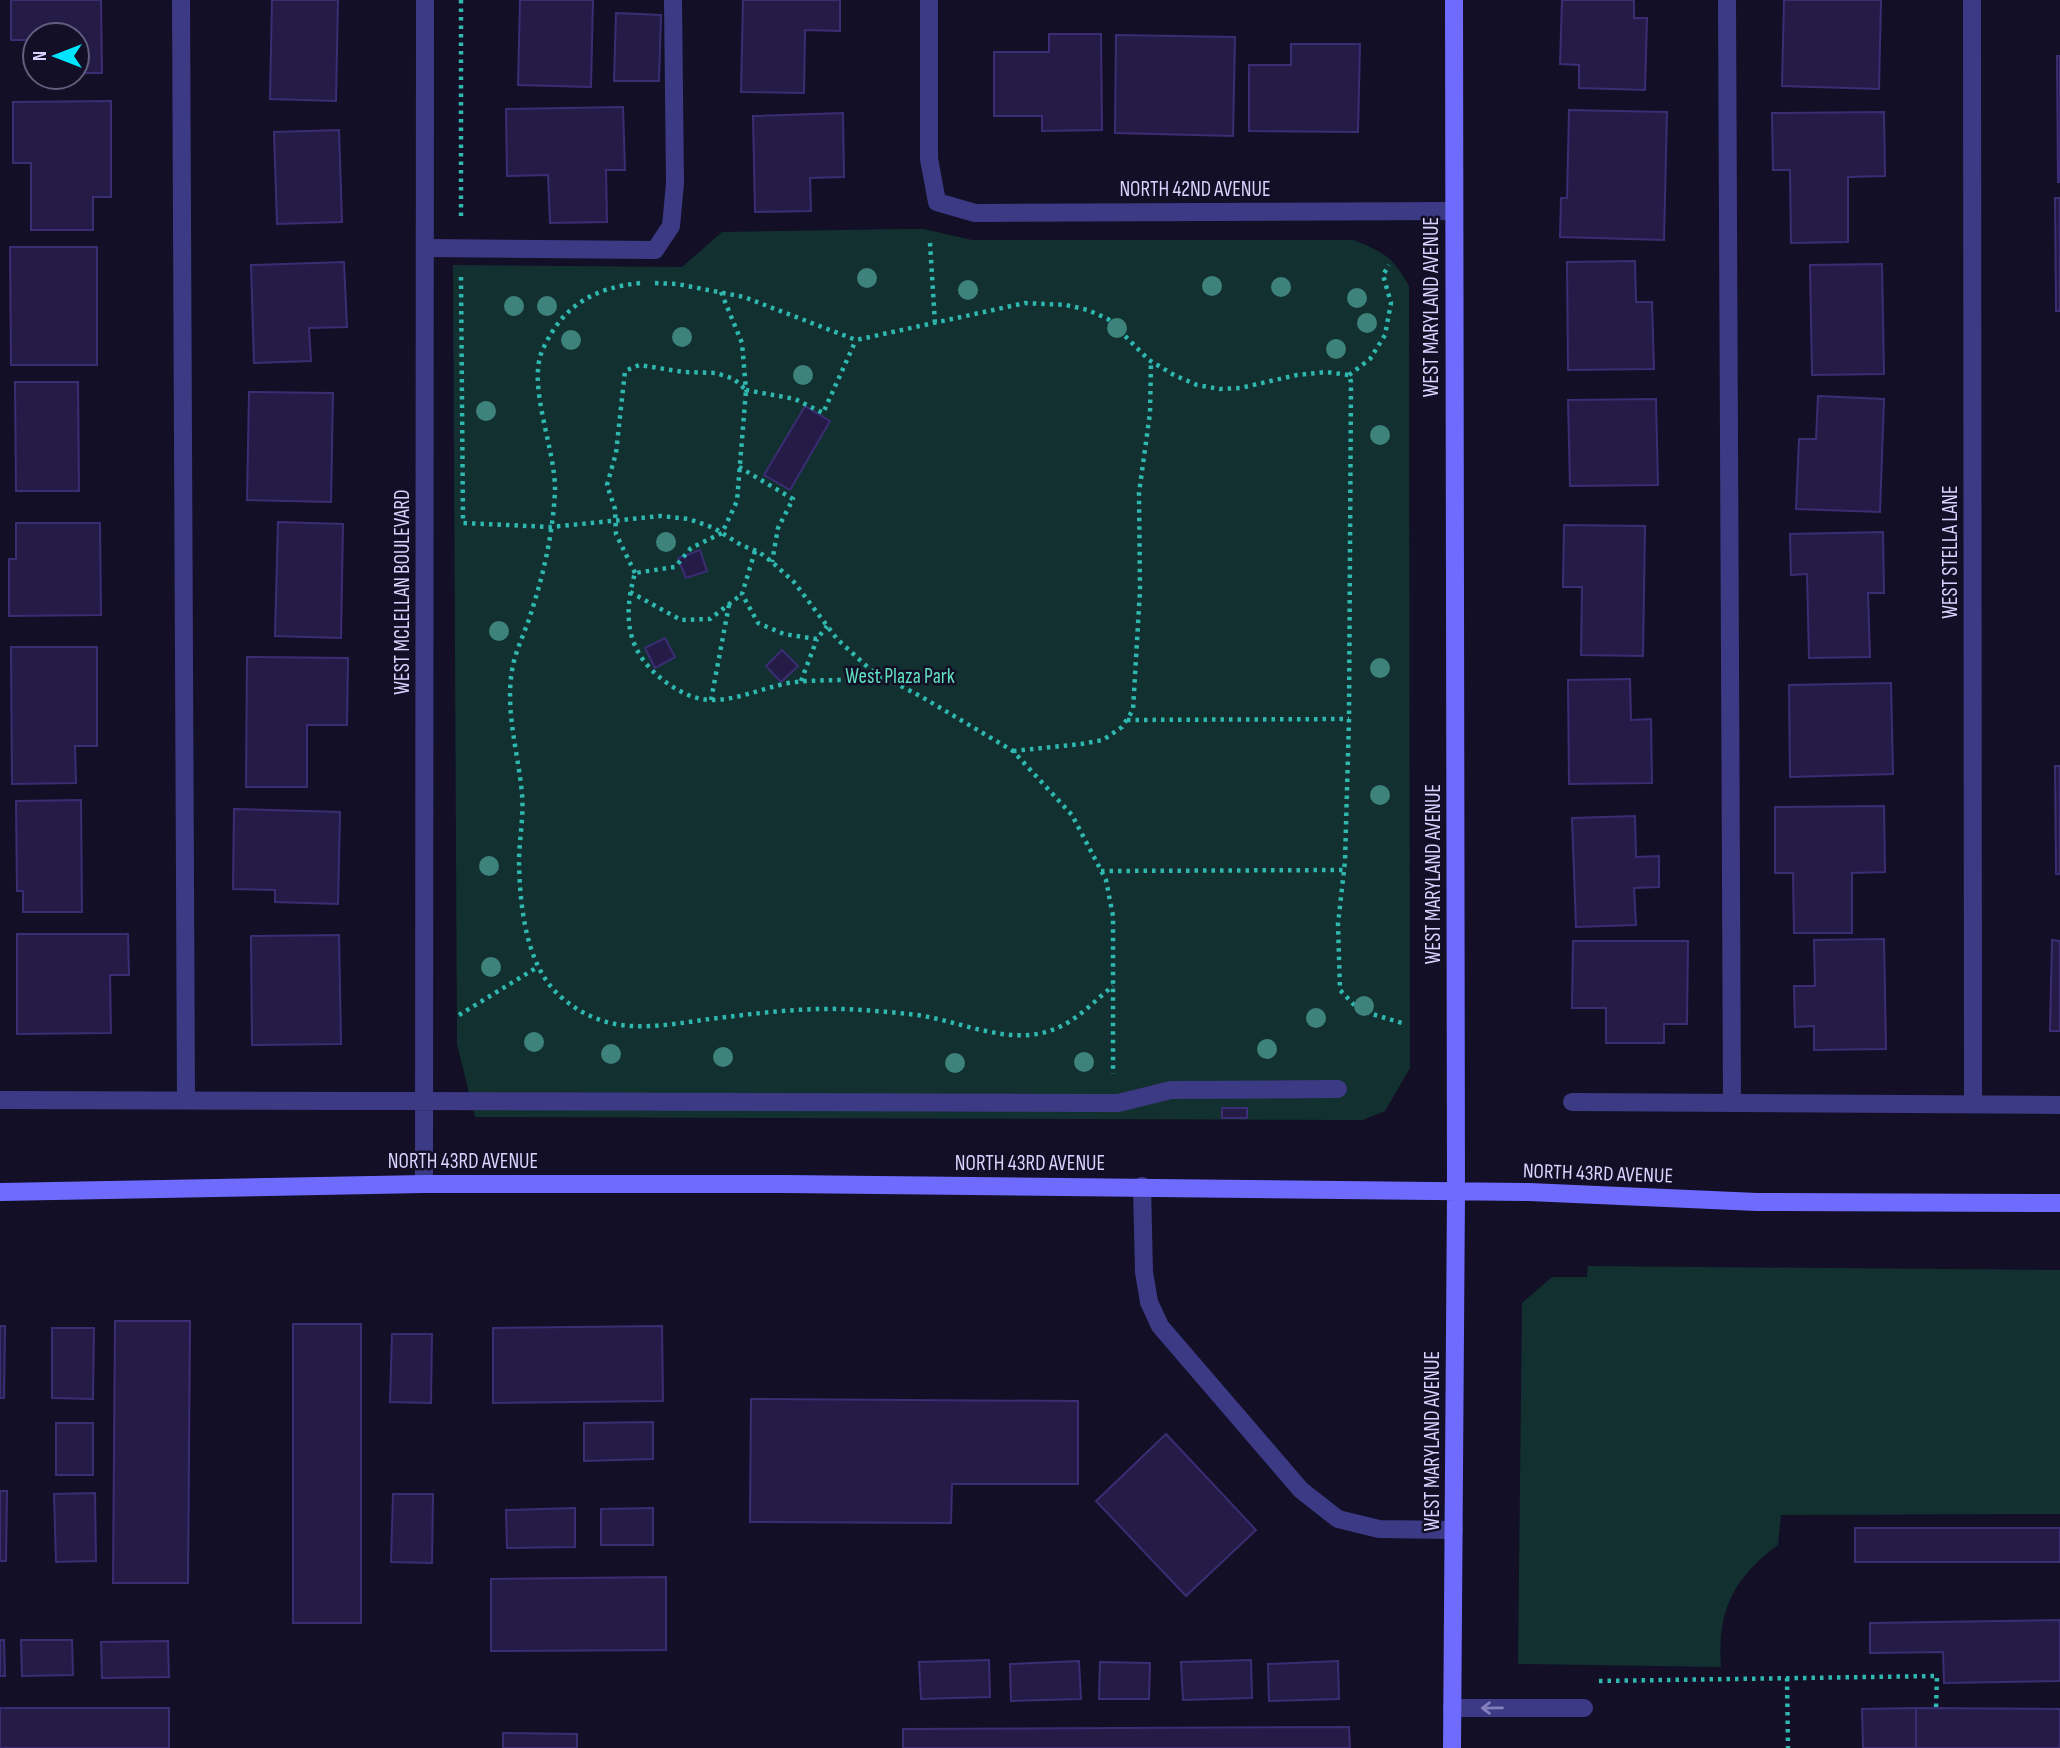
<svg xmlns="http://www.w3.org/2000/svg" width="2060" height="1748" viewBox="0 0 2060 1748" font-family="'Sofia Sans Condensed',sans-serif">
<rect width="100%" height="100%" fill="#130f26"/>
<path fill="#12302f" d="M903,229H924L972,240H1354C1385,253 1393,257 1409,286L1410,1068L1385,1111L1363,1120L475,1117L457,1044L453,265L682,267L722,232Z
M1588,1266L2060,1270V1514L1781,1515L1778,1545C1733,1578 1717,1611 1721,1667L1518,1664L1522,1303L1552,1277H1587Z"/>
<path fill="#241b47" stroke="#3b2d73" stroke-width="2" d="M11,0H101L102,73H77V35H35V40H11Z
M272,0H338L336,101L270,99Z
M520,0H593L591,87L518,85Z
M743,0H840V31L805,30L804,93L741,92Z
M1562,0H1634V18H1647L1645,90L1579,88V65L1560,64Z
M1784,0H1881L1879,89L1782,86Z
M616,13L661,15L659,81H614Z
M1049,34H1101L1102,130L1042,131V116H994V52H1049Z
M1116,35L1235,37L1233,136L1115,133Z
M1291,44H1360L1358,132L1249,131V65H1291Z
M2057,56H2060V182H2058Z
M111,101V197H93V230H31V163H13V102Z
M623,107L625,170H606L607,222L550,223L548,175L507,176L506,109Z
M1569,110L1667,112L1664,240L1560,237L1561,198H1567Z
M1884,112L1885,176L1848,177V242L1791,243L1790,170H1773L1772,113Z
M843,113L844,177L810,178L811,211L755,212L753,116Z
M339,130L342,222L277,224L274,132Z
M2055,198H2060V311H2056Z
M10,247H97V365H11Z
M1635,261L1636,302H1652L1654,369L1568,370L1567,262Z
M344,262L347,327L309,328L311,361L254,363L251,265Z
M1882,264L1884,374L1812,375L1810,265Z
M15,382H78L79,491H16Z
M249,392L333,393L331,502L247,500Z
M1818,396L1884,399L1880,512L1796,509L1799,439H1816Z
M1656,399L1658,485L1570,486L1568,400Z
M805,406L830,421L790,490L764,475Z
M278,522L343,524L341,638L275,636Z
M16,523H100L101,615L9,616V559H16Z
M1564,525L1645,526L1643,656L1581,655L1582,587H1563Z
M1883,532L1884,593H1868L1870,657L1809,658L1807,574L1791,575L1790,534Z
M700,550L707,571L686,578L678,558Z
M665,638L675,657L655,668L645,648Z
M11,647H97V746H75L76,783L12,784Z
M782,650L798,666L781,682L766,666Z
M247,657L348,658L347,725H307V787H246Z
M1630,679L1631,720L1651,719L1652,783L1569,784L1568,680Z
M1891,683L1893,774L1790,777L1789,685Z
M2055,766H2060V874H2056Z
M81,800L82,912H23V891H17L16,801Z
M1884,806L1885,872L1852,873V933H1794L1793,873H1775V807Z
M234,809L340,812L338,904L275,902V890L233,889Z
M1635,816L1636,857L1659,856V887L1634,888L1636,925L1576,927L1572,818Z
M17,934H128L129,975H110L111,1033L17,1034Z
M339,935L341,1044L252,1045L251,936Z
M1884,939L1886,1049L1814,1050V1026L1795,1027L1794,986H1815L1814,940Z
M2052,940L2060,941V1031H2050Z
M1573,941H1688L1687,1024H1664V1043H1606V1008H1572Z
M1222,1108H1247V1118H1222Z
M115,1321H190L188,1583H113Z
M293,1324H361V1623H293Z
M0,1326H5L4,1398H0Z
M662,1326L663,1401L493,1403V1328Z
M52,1328H94L93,1399L52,1398Z
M392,1334H432L431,1403L390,1402Z
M751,1399L1078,1401V1484H952L951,1523L750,1522Z
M653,1422V1459L584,1461V1423Z
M56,1423H93V1475H56Z
M1166,1434L1256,1530L1186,1596L1096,1501Z
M0,1491H7L6,1561H0Z
M95,1493L96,1561L56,1562L54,1494Z
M393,1494H433L432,1563L391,1562Z
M575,1508V1547L507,1548L506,1510Z
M653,1508V1545H601V1509Z
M1855,1528H2060V1562H1855Z
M666,1577V1650L491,1651V1579Z
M2060,1620V1681L1944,1683L1943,1652L1870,1653V1623Z
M0,1640H4L5,1676H0Z
M21,1640H72L73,1675L22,1676Z
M168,1641L169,1677L102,1678L101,1642Z
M989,1660L990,1697L921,1699L919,1662Z
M1251,1660L1252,1698L1183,1700L1181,1662Z
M1079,1661L1081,1699L1011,1701L1010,1664Z
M1338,1661L1339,1699L1269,1701L1268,1664Z
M1100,1662L1150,1663L1149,1699H1099Z
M0,1708H169V1748H0Z
M1916,1708L2060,1709V1748H1916Z
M1916,1708V1748H1863L1862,1709Z
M1349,1727L1350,1748H903V1729Z
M503,1733L577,1734V1748H503Z"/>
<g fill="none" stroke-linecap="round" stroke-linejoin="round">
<path stroke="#2fb8b0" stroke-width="4.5" stroke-dasharray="3.5 5" stroke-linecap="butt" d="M461,0V219
M930,243L935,324
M461,277L463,523L551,527L661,516L689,519L714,528L741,545L759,552L772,562L794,582L837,639L872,671L922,697L1013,751L1072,815L1106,880L1113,916V1074
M640,283C594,288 563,305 543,349C526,384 556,450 555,491C553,532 544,573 531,613C526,630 517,647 513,665C504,709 518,750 522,794C524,817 519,840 519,863C520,907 526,967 561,997C611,1040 660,1025 718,1018C759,1013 800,1008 842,1009C867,1010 892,1012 917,1015C960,1021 1009,1046 1052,1030C1076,1022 1094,1001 1113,986
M655,283L677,284L744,297L856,340L1025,303L1066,305L1088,310L1108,319L1149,360L1174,375L1197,385L1220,389L1240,388L1297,375L1326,372L1349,375L1351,382L1349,719L1345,861L1338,924L1340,990L1359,1010L1405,1024
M721,292L742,343L746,390L795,399L823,413L856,340
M1349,375L1370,359L1385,335L1391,303L1383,275L1389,265
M739,467L793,499L778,528L772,562
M755,551L742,594L758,623L784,634L817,639L827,626
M635,573L616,534L615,509L607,485L616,453L625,371L639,365L684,372L716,373L734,379L746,390L737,501L722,533L691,548L675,567L635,573C622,619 627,654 667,683C680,692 695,700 712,700C741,700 768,685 796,682C825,679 854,681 882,678
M630,592L681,620L710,619L742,594
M801,681L817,639
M711,700L729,605
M1127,720L1349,719
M1013,751L1081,744L1103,740L1122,727L1133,710L1140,590L1139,493L1150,413L1151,362
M1101,871L1343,870
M459,1015L536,968
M1787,1678L1788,1748
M1599,1681L1937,1676L1936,1708"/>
<path stroke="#3d3a85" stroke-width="18" d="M181,0L186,1100
M1727,0L1732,1103
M425,248L655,250L671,226L675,183L673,0
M1142,1186L1144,1272L1149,1302L1160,1326L1301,1490L1338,1519L1379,1529L1454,1530
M1452,1708H1584"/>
<path stroke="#3d3a85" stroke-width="18" d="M929,0V159L937,202L975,213L1454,211
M1972,0L1973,1104
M0,1100L1118,1103L1171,1090L1338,1089
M1572,1102L2060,1105
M424,1184L425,0"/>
<path stroke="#6f6bff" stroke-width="18" d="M0,1192L424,1184H784L1529,1192L1757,1202L2060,1203
M1452,1748L1456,1192L1454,0"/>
</g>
<g fill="#3d827b">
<circle cx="867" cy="278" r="10"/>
<circle cx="1212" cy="286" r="10"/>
<circle cx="1281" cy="287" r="10"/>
<circle cx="968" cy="290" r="10"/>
<circle cx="1357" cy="298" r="10"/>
<circle cx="514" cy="306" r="10"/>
<circle cx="547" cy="306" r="10"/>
<circle cx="1367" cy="323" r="10"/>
<circle cx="1117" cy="328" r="10"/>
<circle cx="682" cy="337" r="10"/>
<circle cx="571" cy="340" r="10"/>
<circle cx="1336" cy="349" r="10"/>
<circle cx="803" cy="375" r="10"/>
<circle cx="486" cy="411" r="10"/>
<circle cx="1380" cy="435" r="10"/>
<circle cx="666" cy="542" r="10"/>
<circle cx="499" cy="631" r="10"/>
<circle cx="1380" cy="668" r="10"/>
<circle cx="1380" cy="795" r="10"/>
<circle cx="489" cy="866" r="10"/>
<circle cx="491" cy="967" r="10"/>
<circle cx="1364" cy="1006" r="10"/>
<circle cx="1316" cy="1018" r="10"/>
<circle cx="534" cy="1042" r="10"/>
<circle cx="1267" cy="1049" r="10"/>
<circle cx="611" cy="1054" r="10"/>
<circle cx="723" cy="1057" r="10"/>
<circle cx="1084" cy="1062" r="10"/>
<circle cx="955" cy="1063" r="10"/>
</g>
<defs><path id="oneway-shaft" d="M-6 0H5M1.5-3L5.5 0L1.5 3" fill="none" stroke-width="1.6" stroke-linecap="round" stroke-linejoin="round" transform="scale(1.75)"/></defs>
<use stroke="#837fbc" href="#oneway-shaft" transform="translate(1492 1708) rotate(179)"/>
<g text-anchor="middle" stroke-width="5" stroke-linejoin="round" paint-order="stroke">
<g font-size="21" fill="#d9d4ff" stroke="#130f26">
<text x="1195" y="196">NORTH 42ND AVENUE</text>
<text transform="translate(1431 307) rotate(-90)" y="7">WEST MARYLAND AVENUE</text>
<text transform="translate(1950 552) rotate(-90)" y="7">WEST STELLA LANE</text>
<text transform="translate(402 592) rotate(-90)" y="7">WEST MCLELLAN BOULEVARD</text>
<text transform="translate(1433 874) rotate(-90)" y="7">WEST MARYLAND AVENUE</text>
<text x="463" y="1168">NORTH 43RD AVENUE</text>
<text x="1030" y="1170">NORTH 43RD AVENUE</text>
<text transform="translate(1598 1173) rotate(2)" y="7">NORTH 43RD AVENUE</text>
<text transform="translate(1432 1441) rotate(-90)" y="7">WEST MARYLAND AVENUE</text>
</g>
<g font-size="21" fill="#5fe0c0" stroke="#130f26">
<text x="900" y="683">West Plaza Park</text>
</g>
</g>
<g transform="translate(56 56) rotate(270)"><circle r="33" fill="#130f26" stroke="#625e7d" stroke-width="2"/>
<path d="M0-5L12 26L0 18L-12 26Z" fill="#00e5ff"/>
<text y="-10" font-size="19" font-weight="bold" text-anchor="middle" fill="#d9d4ff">N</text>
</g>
</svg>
